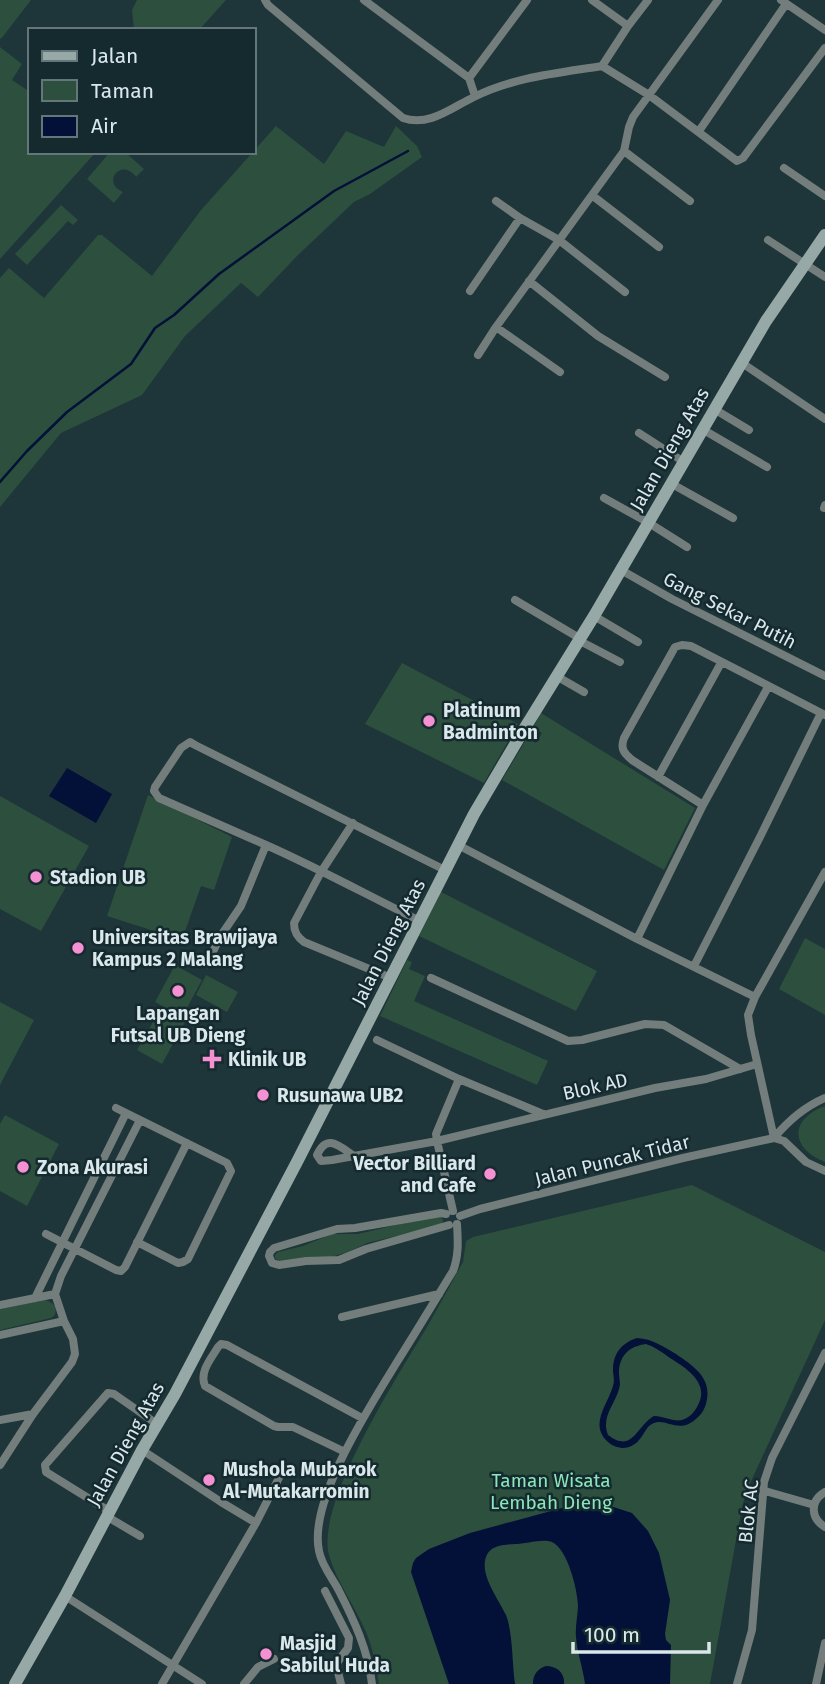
<svg xmlns="http://www.w3.org/2000/svg" width="825" height="1684" viewBox="0 0 825 1684" font-family="'Fira Sans',sans-serif">
<rect width="100%" height="100%" fill="#1e3539"/>
<path fill="#2d4f3e" d="M0,0H31L1,39L0,38Z
M137,0H226L199,30H134L132,10Z
M0,47L22,64L12,80L30,92V152H96L0,259Z
M276,126L324,164L346,131L384,147L396,126L417,146L422,157L370,194L354,202L297,256L258,297L241,283L185,336L142,395L61,433L0,507V278L9,268L44,298L98,235H102L152,276L201,210Z
M110,152H125L144,169L136,177C121,157 101,183 123,192L114,203L87,179Z
M61,205L78,220L73,225L68,221L27,265L15,254Z
M402,663L518,724L484,783L365,724Z
M541,713L695,808L664,870L502,780L527,738L536,743L542,733L533,728Z
M148,795L232,837L214,890L201,886L182,940L107,916Z
M0,796L89,846L41,931L0,909Z
M441,892L597,971L576,1011L419,936Z
M805,938L825,949V1015L779,989Z
M407,960L412,962L409,969L425,976L414,1001L548,1061L537,1085L380,1016Z
M175,965L202,980L182,1017L155,1002Z
M206,975L238,992L227,1012L196,995Z
M0,1002L34,1020L0,1085Z
M161,1008L185,1022L162,1064L137,1050Z
M825,1106V1162C790,1148 789,1119 825,1106Z
M5,1115L59,1144L27,1206L0,1191V1124Z
M692,1185L825,1252V1320L748,1488L742,1507L710,1684H379C376,1667 373,1648 366,1632C355,1606 337,1583 329,1555C315,1504 399,1374 427,1327C439,1306 451,1284 463,1262L466,1241L473,1237Z
M438,1215L441,1216L443,1221L441,1225L438,1226L367,1243L348,1252L331,1257H305L281,1261H278L275,1258V1255L278,1252L303,1246L332,1234H358Z
M45,1300C54,1303 57,1306 55,1315L51,1318L0,1330V1309Z"/>
<path fill="#031037" fill-rule="evenodd" d="M67,768L112,794L96,823L49,796Z
M637,1338C653,1339 662,1346 676,1354C692,1365 711,1377 707,1399C706,1406 703,1413 697,1418C678,1436 666,1416 652,1424C646,1427 644,1435 639,1440C630,1451 615,1450 606,1440C590,1423 608,1404 613,1386C615,1380 613,1375 613,1370C613,1353 622,1343 637,1338ZM646,1344C655,1347 662,1352 670,1358C686,1368 710,1383 698,1405C695,1412 689,1418 682,1420C673,1422 664,1416 654,1416C636,1426 633,1454 608,1435C601,1417 614,1406 619,1389C621,1383 619,1379 619,1373C619,1355 630,1346 646,1344Z
M584,1502L604,1504L632,1513L648,1531L659,1553L670,1600L665,1634L666,1640L671,1645L670,1684H585C583,1668 577,1652 576,1637C575,1626 578,1615 578,1605C577,1588 568,1550 552,1542C543,1538 525,1544 515,1544C502,1545 488,1545 485,1561C482,1578 499,1600 506,1615C513,1633 512,1664 515,1684H449L411,1572L413,1563L416,1558L429,1549L470,1533Z
M546,1666C557,1666 565,1673 564,1684H533C533,1675 537,1669 546,1666Z"/>
<g fill="none" stroke-linecap="round" stroke-linejoin="round">
<path stroke="#031037" stroke-width="2.5" d="M0,482L27,451L67,412L131,364L155,328L174,315L219,274L334,191L408,151"/>
<path stroke="#727d7c" stroke-width="8" d="M265,0L268,5L403,118C429,127 451,108 474,97C514,77 559,73 602,66L628,26L648,0
M364,0L469,78L475,96
M592,0L628,26
M781,0L825,30
M602,66L649,95L737,161L743,158L825,48
M469,78L527,0
M699,131L786,4
M624,151L690,201
M784,168L825,196
M593,196L659,247
M496,201L520,218L559,240L625,292
M768,240L825,277
M529,281L598,336L665,377
M470,291L520,218
M496,327L560,372
M478,355L496,327L624,151L629,127L633,117L718,0
M742,363L825,419
M714,409L749,430
M702,429L767,467
M639,433L684,462
M672,484L733,518
M604,498L649,523L687,547
M824,508L825,505
M621,570L672,599L825,676
M515,600L581,639
M594,616L638,642
M580,641L620,662
M558,677L584,692
M658,777L721,663
M703,805L632,760C624,753 620,749 624,738L675,647L682,645L691,646L825,715
M353,823L321,872L294,923C294,932 297,937 304,942L391,978
M266,845L159,798L154,791L155,787L181,748L190,742L195,745L445,870
M458,845L637,939L703,805L768,687
M637,939L755,997L748,1015L751,1035L774,1138
M207,964L220,937L241,906L266,845C318,868 369,896 420,921
M694,966L760,837L821,713
M431,978L568,1041L582,1040L645,1024L664,1025L740,1069
M755,997L825,872
M377,1040L459,1079L543,1114
M116,1108L227,1163L231,1171L188,1259L183,1262L178,1263L137,1242
M774,1138C789,1120 804,1107 825,1098
M354,1156C339,1146 327,1133 317,1155L321,1161L332,1160L437,1141L436,1134L459,1079
M453,1211L437,1141L655,1088L706,1079L757,1064
M446,1214L441,1213L355,1228L337,1229L274,1248L270,1252L269,1256L272,1263L279,1265L306,1261L339,1260L366,1249L449,1225
M460,1216L480,1209L683,1158L774,1138L784,1141L806,1162L825,1171
M46,1234L116,1270L121,1271L125,1267L187,1143
M35,1298L126,1113
M0,1305L55,1294
M342,1317L439,1294
M0,1335L64,1321
M0,1420L33,1414
M142,1450L221,1502L256,1523
M345,1452L293,1427H278L274,1426L205,1386C199,1372 211,1359 218,1347L221,1344L227,1345L362,1418
M0,1465L33,1414L72,1362L75,1354L73,1339L64,1321L55,1294L61,1276L140,1120
M765,1491L814,1505
M825,1492C810,1501 810,1518 825,1527
M109,1511L46,1472L45,1465L108,1393L114,1394L157,1424
M106,1516L140,1536
M325,1591L349,1638L348,1648L336,1664L341,1684
M65,1596L202,1684
M162,1684L256,1523L283,1470
M244,1684L258,1667L274,1659
M372,1684C368,1650 354,1620 338,1589C332,1578 321,1564 319,1551C308,1500 371,1405 397,1362C416,1332 434,1302 453,1271C459,1255 458,1241 457,1224
M737,1684L752,1630L764,1482L772,1458L825,1353
M816,1684L825,1643"/>
<path stroke="#97a9a7" stroke-width="12" d="M15,1684L65,1596L142,1450L175,1394L298,1160L474,814L526,726L594,616L766,321L825,235"/>
</g>
<g fill="#f591d2" stroke="#142a2f" stroke-width="2.5">
<circle cx="429" cy="721" r="7"/>
<circle cx="36" cy="877" r="7"/>
<circle cx="78" cy="948" r="7"/>
<circle cx="178" cy="991" r="7"/>
<path d="M208.5 1048.5h7v7h7v7h-7v7h-7v-7h-7v-7h7z"/>
<circle cx="263" cy="1095" r="7"/>
<circle cx="23" cy="1167" r="7"/>
<circle cx="490" cy="1174" r="7"/>
<circle cx="209" cy="1480" r="7"/>
<circle cx="266" cy="1654" r="7"/>
</g>
<g text-anchor="middle" stroke-width="5" stroke-linejoin="round" paint-order="stroke">
<g font-size="19" fill="#dbe8eb" stroke="#142a2f">
<text transform="translate(669 449) rotate(-60)" y="7">Jalan Dieng Atas</text>
<text transform="translate(730 610) rotate(27)" y="7">Gang Sekar Putih</text>
<text transform="translate(388 942) rotate(-63)" y="7">Jalan Dieng Atas</text>
<text transform="translate(595 1086) rotate(-13)" y="7">Blok AD</text>
<text transform="translate(612 1160) rotate(-14)" y="7">Jalan Puncak Tidar</text>
<text transform="translate(125 1444) rotate(-61)" y="7">Jalan Dieng Atas</text>
<text transform="translate(748 1511) rotate(-84)" y="7">Blok AC</text>
</g>
<g font-size="19" font-weight="bold" fill="#dbe8eb" stroke="#142a2f" text-anchor="start">
<text x="443" y="717">Platinum<tspan x="443" dy="22">Badminton</tspan></text>
<text x="50" y="884">Stadion UB</text>
<text x="92" y="944">Universitas Brawijaya<tspan x="92" dy="22">Kampus 2 Malang</tspan></text>
<text x="178" y="1020" text-anchor="middle">Lapangan<tspan x="178" dy="22">Futsal UB Dieng</tspan></text>
<text x="228" y="1066">Klinik UB</text>
<text x="277" y="1102">Rusunawa UB2</text>
<text x="476" y="1170" text-anchor="end">Vector Billiard<tspan x="476" dy="22">and Cafe</tspan></text>
<text x="37" y="1174">Zona Akurasi</text>
<text x="223" y="1476">Mushola Mubarok<tspan x="223" dy="22">Al-Mutakarromin</tspan></text>
<text x="280" y="1650">Masjid<tspan x="280" dy="22">Sabilul Huda</tspan></text>
</g>
<g font-size="19" fill="#8be6b9" stroke="#142a2f">
<text x="551" y="1487">Taman Wisata<tspan x="551" dy="22">Lembah Dieng</tspan></text>
</g>
</g>
<rect x="28" y="28" width="228" height="126" fill="#142a2f" stroke="#64767a" stroke-width="2"/>
<rect x="42" y="51" width="35" height="10" fill="#97a9a7" stroke="#64767a" stroke-width="2"/>
<text x="91" y="63" font-size="21" fill="#dbe8eb">Jalan</text>
<rect x="42" y="80" width="35" height="21" fill="#2d4f3e" stroke="#64767a" stroke-width="2"/>
<text x="91" y="98" font-size="21" fill="#dbe8eb">Taman</text>
<rect x="42" y="116" width="35" height="21" fill="#031037" stroke="#64767a" stroke-width="2"/>
<text x="91" y="133" font-size="21" fill="#dbe8eb">Air</text>
<path d="M573 1642v10h136v-10" fill="none" stroke="#dbe8eb" stroke-width="3.5"/>
<text x="584" y="1642" font-size="21" fill="#dbe8eb" stroke="#142a2f" stroke-width="5" paint-order="stroke">100 m</text>
</svg>
